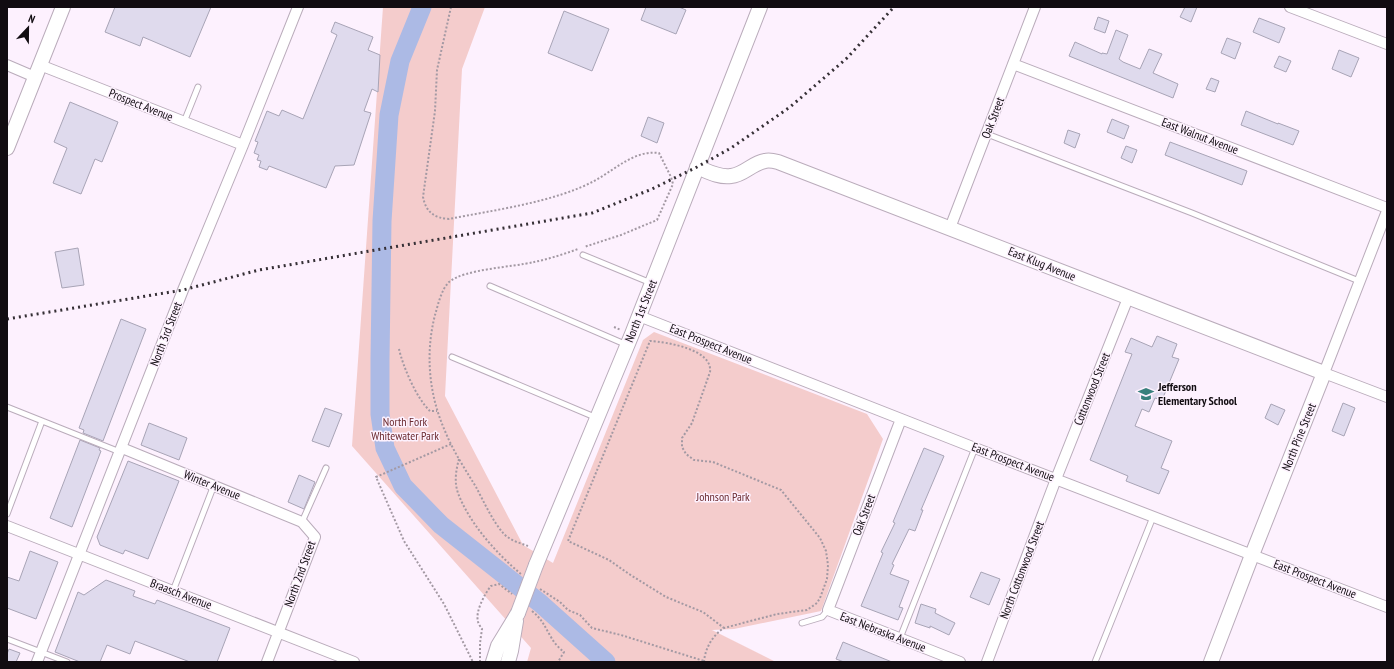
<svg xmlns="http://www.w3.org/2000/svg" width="1394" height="669" viewBox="0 0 1394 669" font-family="'PT Sans Narrow',sans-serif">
<rect width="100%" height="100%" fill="#fdf1fe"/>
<path fill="#f4cccc" d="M383,7H485L462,69L445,396L523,545L553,563L643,340L654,332L867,414L883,439L821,611L734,629L712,630L776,662H527L531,648L352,446Z"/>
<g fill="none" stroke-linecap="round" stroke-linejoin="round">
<path stroke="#acbae5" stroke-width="19" d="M422,7L400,61L389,115L382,221L380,360V414L385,448L403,486L441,525L540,603L606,662"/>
</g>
<path fill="#dfdaed" stroke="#a8a4b6" d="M115,7H211L190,57L143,37L140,46L105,32Z
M646,7H679L686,10L676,34L641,20Z
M1185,7H1197L1191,22L1180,17Z
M564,11L609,29L592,71L548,53Z
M1098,17L1109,21L1105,33L1094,29Z
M1259,18L1285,28L1279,43L1253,32Z
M335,22L373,37L368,50L380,55L378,92L372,89L364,111L371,113L354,165L335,166L326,188L269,166L267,170L259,167L261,161L257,160L259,155L254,153L258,142L255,141L267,111L279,116L282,110L303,119L337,35L331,32Z
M1116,30L1128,35L1119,59L1123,62L1140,69L1149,49L1162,54L1153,73L1178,84L1173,98L1069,56L1075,42L1102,54V53L1107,54Z
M1227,38L1241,43L1235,59L1221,53Z
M1339,50L1359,58L1351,77L1332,69Z
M1279,56L1291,61L1286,72L1274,67Z
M1211,78L1219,81L1215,92L1206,89Z
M70,102L118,122L102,162L95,159L81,194L53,183L67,148L54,142Z
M1246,111L1278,124V123L1299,131L1293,145L1241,125Z
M648,117L664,123L657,143L641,136Z
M1112,119L1129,126L1124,139L1107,132Z
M1068,130L1080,134L1075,148L1064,143Z
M1170,142L1247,171L1242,185L1165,155Z
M1126,146L1137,150L1132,163L1121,158Z
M78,248L84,285L62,288L55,252Z
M121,319L146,329L103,441L83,433L84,430L79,428Z
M1157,336L1177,344L1172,357L1179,359L1162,400L1155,398L1149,412L1142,409L1135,426L1172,441L1161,468L1169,471L1159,494L1126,481L1128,476L1090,460L1132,354L1125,352L1131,338L1152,347Z
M1343,403L1355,408L1344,436L1332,431Z
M1271,404L1285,410L1278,425L1265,418Z
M325,408L342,414L329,447L312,441Z
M149,423L187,438L179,460L141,445Z
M80,440L100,448L99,450L101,451L72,527L50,518Z
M924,448L944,456L921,510H923L915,531L909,529L892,564L894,565L890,574L909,581L899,607L903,608L898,620L861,606L883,553L881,552L895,523L893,522Z
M128,461L179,481L148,559L125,550L123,554L100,545L97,537Z
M299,475L315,482L304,509L288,502Z
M30,551L58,562L36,619L7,608V577L19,581Z
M981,572L1000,579L989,605L970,597Z
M106,580L135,591L133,596L155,604L157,600L230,628L217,662H190L135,641L130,654L107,645L100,662H80L55,652L78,592L84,595Z
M921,604L936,609L935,613L955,623L949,635L930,626V628L915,623Z
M843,642L892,662H844L836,659Z
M9,649L20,653L16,662H7V654Z"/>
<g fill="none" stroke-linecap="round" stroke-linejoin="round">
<defs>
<path id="lane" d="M184,122L198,87
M987,134L1192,213L1359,281
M583,255L651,283
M490,286L627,345
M452,357L597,418
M7,407L120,452
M7,514L42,421
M302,522L326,468
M173,591L214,485
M802,623L822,617L828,610
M900,638L975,448
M7,639L67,662
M1095,662L1153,517"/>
<path id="street" d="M1290,7L1387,44
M1013,64L1387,208
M7,65L35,77
M40,65L243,145
M1387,211L1324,373L1387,397
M950,228L1035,7
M639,316L975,448L1387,607
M901,419L828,610L960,662
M122,448L302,522L315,537L267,662
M7,526L354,662
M37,662L183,290L243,145L298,7
M987,662L1056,479L1128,298"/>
<path id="secondary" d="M7,148L63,7
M697,167C707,171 719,178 731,176C744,175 752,163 765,161C769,160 774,161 778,162L1324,373L1252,555L1211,662
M536,565L632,334L760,7
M493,662L498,646L518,613
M508,662L511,651L516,621"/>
</defs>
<use href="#lane" stroke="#baacbb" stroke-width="7"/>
<use href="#street" stroke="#baacbb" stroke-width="12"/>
<use href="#secondary" stroke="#baacbb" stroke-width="16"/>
<path stroke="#a399a3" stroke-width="2" stroke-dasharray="2 2" stroke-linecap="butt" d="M451,7L437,70L435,111L423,197C426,212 434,218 449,219C494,210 556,202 596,180C617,168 635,150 659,153L671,177L673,184L657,220L621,235L584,247
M614,327L621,330
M399,349C403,367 417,399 430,411H437
M451,444L376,477L404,541L444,604L473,662
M459,459C456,470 454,482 458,493C469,523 497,554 521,574
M528,546C520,543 511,541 504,534C493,522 484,502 476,487C465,469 453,451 445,431C429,395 425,354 435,315C438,305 441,290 449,282C464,269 514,267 534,262C549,259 564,254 578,249
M540,589L560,602L568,610L580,615L592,628L621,635L704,661
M532,611C542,619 545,627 551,637C554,643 559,648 564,652L558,662
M480,662V643L482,629C481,627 478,624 478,621C475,612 485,593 491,586L499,584L512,594
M704,662C705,648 713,635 724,628L777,614L807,610L817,603L820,598L827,579L828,565L826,551L820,538L781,490L713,462L694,460L686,454L682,447V438L692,423L710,372C713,349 666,342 650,341L568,541L609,560L629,574L666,597L703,612L724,628"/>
<use href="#lane" stroke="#fff" stroke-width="5"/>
<use href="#street" stroke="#fff" stroke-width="10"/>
<use href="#secondary" stroke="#fff" stroke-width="14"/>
<path stroke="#352f35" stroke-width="3" stroke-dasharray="2 4" stroke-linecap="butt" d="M7,319L183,290L259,270L592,213L652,189L697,167L731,148L760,128L790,107L846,59L894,7"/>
<defs>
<path id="secondary-bridge" d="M518,613L536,565"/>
</defs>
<use href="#secondary-bridge" stroke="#baacbb" stroke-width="16" stroke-linecap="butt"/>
<use href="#secondary-bridge" stroke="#fff" stroke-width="14"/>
</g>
<defs>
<symbol id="school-bare" viewBox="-9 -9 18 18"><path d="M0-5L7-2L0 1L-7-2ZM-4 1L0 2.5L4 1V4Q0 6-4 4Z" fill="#38807c" stroke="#fdf1fe" stroke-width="2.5" paint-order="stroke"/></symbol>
</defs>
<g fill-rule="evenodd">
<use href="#school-bare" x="1135" y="383" width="22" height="22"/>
</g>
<g text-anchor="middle" stroke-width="3" stroke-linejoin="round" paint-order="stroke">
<g font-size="12" fill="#110c11" stroke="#fdf1fe">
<text transform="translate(141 105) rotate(22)" y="4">Prospect Avenue</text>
<text transform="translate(993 118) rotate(-69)" y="4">Oak Street</text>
<text transform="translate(1200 136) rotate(21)" y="4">East Walnut Avenue</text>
<text transform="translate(1042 264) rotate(22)" y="4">East Klug Avenue</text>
<text transform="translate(641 311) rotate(-68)" y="4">North 1st Street</text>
<text transform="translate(166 334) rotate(-69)" y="4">North 3rd Street</text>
<text transform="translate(711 344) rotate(22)" y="4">East Prospect Avenue</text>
<text transform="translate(1092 389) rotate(-68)" y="4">Cottonwood Street</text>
<text transform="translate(1299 437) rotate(-68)" y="4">North Pine Street</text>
<text transform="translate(1013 462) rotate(21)" y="4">East Prospect Avenue</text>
<text transform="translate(212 485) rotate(22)" y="4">Winter Avenue</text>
<text transform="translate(864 515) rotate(-69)" y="4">Oak Street</text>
<text transform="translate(1022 570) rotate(-69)" y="4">North Cottonwood Street</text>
<text transform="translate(300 574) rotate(-70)" y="4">North 2nd Street</text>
<text transform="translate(1315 579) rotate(21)" y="4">East Prospect Avenue</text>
<text transform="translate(181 594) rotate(21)" y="4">Braasch Avenue</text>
<text transform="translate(883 632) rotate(21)" y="4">East Nebraska Avenue</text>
</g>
<g font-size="12" font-weight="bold" fill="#110c11" stroke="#fdf1fe" text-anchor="start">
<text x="1158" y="391">Jefferson<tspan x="1158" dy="14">Elementary School</tspan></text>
</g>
<g font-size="12" fill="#6b2b30" stroke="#fdf1fe">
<text x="405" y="426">North Fork<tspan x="405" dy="14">Whitewater Park</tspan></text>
<text x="723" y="501">Johnson Park</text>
</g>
</g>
<rect width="1394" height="669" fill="none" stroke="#110c11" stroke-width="16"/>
<g transform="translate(28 28) rotate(22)" stroke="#fdf1fe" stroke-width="3" paint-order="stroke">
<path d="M0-3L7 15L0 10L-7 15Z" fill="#110c11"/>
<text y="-6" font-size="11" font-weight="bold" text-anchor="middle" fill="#110c11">N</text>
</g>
</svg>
